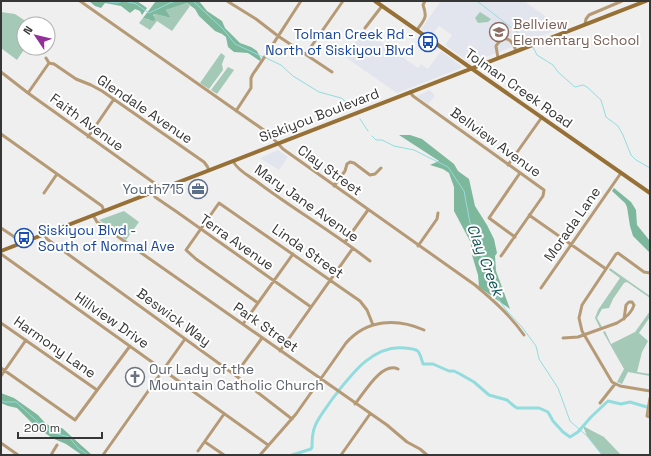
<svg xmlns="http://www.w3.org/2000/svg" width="651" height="456" viewBox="0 0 651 456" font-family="'Space Grotesk',sans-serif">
<rect width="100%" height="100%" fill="#efeff0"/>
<path fill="#e3e5ee" d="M441,1H524L562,28L470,63L445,45L452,35L439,26L431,36L421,29Z
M364,30L418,68L421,64L428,69L441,51L461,66V68L397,93L345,57Z
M430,90L435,96L428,104L417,96Z
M278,150L288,157L279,170L260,158Z"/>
<path fill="#a4c9b7" d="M187,3L190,6L172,31L157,21L150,30L139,23L143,18L149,20L155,14L171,18L166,10Z
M1,12L15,14L30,24H24V48H25L17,60L1,48Z
M480,12L491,19L488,22L478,23L475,18Z
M221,53L225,56L222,64L223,70L209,89L200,83Z
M228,67L234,70L217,94L211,90Z
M124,211L139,222L126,240L99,220Z
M610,268L650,296V298L627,282L624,283L613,299L609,308L602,309L597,318L602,327L600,328L595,318L598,310L620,278L609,270Z
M650,311V317L639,333L648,341L642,352L637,372L650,374V376L628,372L622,384L617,382L624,369L603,332L605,331L611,344L635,332Z
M583,426L604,437L621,455H602L587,436Z"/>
<path fill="#7db79c" d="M89,1H137L147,8L142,15L140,11L135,9L130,13L121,6L105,3L101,8L95,6Z
M156,1H199L207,11L222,21L225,28L240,43L251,47L257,51L261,59L260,61L248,53L234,52L228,47L226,37L222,34L215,31L199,16L195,9L187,3L166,10L171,18L155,14L153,15L155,19L154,21L143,18Z
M399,135H410L422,139L454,164L458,171L469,179L475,206L487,225L494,239L497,253L495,256L496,271L510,309L479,287L478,275L472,255L471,243L454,211V187L449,173L443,169L430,165L439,161Z
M614,188L631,202L636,210L637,225L650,241V253L633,236L630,226L627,207L625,203L612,191Z
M1,393L14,398L38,415L46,424L53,427L62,428L92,455H82L66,444L52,438L34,425L17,408L8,406L1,403Z"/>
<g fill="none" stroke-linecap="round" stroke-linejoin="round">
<path stroke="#93dcdd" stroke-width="1" d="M103,1L116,3L123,1
M125,1L136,4L149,13L170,3L176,1
M193,1L223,29L235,44L263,57
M477,1L525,38L531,45
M533,47L537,55L553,65L558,72L575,87L583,85L587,87L601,100L606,117L618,126L623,135L631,155L636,160L650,168
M266,58L281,65L293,76L319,92L341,98L352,106
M360,119L368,131
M372,136L376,140H382L394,146L414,150L448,167L464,191L470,223L478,233L482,253V260L494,293L507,311L522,327L536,346L539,359L558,388L570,421L587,436L602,455
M1,400L4,402H16L39,423L51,432L69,437L78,448L88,455"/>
<path stroke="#93dcdd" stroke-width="3" d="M292,455L311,449L312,447C312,440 312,433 315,426C319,416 327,407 333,398C351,375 373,344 405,348C420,349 419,351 423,364H433L449,371H454L460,374L474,382L489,395L507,400L514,406L517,408H539L548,412L553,421L563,432L570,437L578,432L591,417L608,401L621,404L630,402L650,408"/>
<path stroke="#b59a75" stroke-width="3" d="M80,1L248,119L268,133L283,149L475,285C493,300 510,315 524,335
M227,1L256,19L278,36L332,72
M585,24L586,19L589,15L622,1
M365,28L382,6
M417,30C424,19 428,19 423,5L425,1
M306,54L343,1
M46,58L49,63
M498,58L496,46C504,33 512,39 516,51
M49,63L54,64L76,79L91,85L102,91L204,162L207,166L209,170
M1,72L28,93L157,185L159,189
M410,92L413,96L544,190L543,196L501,256
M28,93L49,63
M236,111L251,88V78L253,74C270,50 285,25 301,1
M1,134L102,206L104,211
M88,137L114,99
M233,161C237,170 249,176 256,181C293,209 333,232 370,261
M508,165L542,117
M334,186L345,171L347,164L350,162L354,163L370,175L375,174L381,168
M153,192L155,197L177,212L311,307
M44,193L57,174
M93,215L97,222L387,425L407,442L420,449L427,455
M529,215L606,269
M1,228L16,238L18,244
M44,234L47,239L235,375L292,419
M515,237L489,218L520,173
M345,242L368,210
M418,246L437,219L438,213
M1,254L268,445
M650,273L644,272L618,253L616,254L582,305L579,318L582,331L612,382L620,386L650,391
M541,288L621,173
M258,303L196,259L186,250L219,203L360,301L367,310L373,325
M1,323L97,390
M243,324L293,254
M563,338L578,337L617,323C624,319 632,313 634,305L632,302H629L626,305L624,319
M280,351L353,248
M1,368L75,420L130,346
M235,375L262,338
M1,376L26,340
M650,398L647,416L650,417
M600,403L615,384
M355,404C364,393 382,361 398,369
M205,442L224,455
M1,443L18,455
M198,451L224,414
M51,455L57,445
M103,455L185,339
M260,455L296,414L346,343C367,319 397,318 424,330
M341,455L370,414"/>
<path stroke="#977036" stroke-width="4" d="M375,1L650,193
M1,251L646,1"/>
</g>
<defs>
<symbol id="school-ring" viewBox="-11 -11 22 22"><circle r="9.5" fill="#fff" stroke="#8d6e63" stroke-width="1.5"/><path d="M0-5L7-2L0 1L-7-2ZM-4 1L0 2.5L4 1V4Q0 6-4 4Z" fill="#8d6e63"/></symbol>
<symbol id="bus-ring" viewBox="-11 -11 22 22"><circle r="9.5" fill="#fff" stroke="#1a4fb4" stroke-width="1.5"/><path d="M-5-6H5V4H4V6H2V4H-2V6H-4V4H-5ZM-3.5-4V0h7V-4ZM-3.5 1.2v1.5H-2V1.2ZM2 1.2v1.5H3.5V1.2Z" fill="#1a4fb4"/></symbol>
<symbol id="office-ring" viewBox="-11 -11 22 22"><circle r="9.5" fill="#fff" stroke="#5c6f8a" stroke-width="1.5"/><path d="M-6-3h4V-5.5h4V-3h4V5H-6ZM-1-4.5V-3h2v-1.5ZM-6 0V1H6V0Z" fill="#5c6f8a"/></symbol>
<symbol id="church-ring" viewBox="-11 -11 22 22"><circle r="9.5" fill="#fff" stroke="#6b7280" stroke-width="1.5"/><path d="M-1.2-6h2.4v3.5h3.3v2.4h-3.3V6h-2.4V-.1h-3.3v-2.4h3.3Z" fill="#6b7280"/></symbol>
</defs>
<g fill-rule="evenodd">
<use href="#school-ring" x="488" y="21" width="22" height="22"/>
<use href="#bus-ring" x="417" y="31" width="22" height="22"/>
<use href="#office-ring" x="187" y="178" width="22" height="22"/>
<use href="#bus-ring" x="13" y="227" width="22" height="22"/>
<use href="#church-ring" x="124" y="366" width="22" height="22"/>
</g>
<g text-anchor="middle" stroke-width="4" stroke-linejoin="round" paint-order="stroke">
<g font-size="14" fill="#785e54" stroke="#fff" text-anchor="start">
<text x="513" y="29">Bellview<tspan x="513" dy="16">Elementary School</tspan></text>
</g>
<g font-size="14" fill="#164399" stroke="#fff" text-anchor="end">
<text x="414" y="39">Tolman Creek Rd -<tspan x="414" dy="16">North of Siskiyou Blvd</tspan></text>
<text x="38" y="235" text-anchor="start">Siskiyou Blvd -<tspan x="38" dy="16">South of Normal Ave</tspan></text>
</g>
<g font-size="14" fill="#363636" stroke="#fff">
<text transform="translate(519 88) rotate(35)" y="5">Tolman Creek Road</text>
<text transform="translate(145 109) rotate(34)" y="5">Glendale Avenue</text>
<text transform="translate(319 115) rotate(-21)" y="5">Siskiyou Boulevard</text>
<text transform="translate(87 122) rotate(36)" y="5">Faith Avenue</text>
<text transform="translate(496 142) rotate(36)" y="5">Bellview Avenue</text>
<text transform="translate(330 170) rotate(36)" y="5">Clay Street</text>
<text transform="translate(307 203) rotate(35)" y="5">Mary Jane Avenue</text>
<text transform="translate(572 224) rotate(-55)" y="5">Morada Lane</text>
<text transform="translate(237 242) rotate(35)" y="5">Terra Avenue</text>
<text transform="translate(308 251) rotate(35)" y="5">Linda Street</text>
<text transform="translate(174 317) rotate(36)" y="5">Beswick Way</text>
<text transform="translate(112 320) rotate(35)" y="5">Hillview Drive</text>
<text transform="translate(266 327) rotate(35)" y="5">Park Street</text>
<text transform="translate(55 347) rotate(35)" y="5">Harmony Lane</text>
</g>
<g font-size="14" fill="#4e5e75" stroke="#fff" text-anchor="end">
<text x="184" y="194">Youth715</text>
</g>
<g font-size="14" fill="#5b616d" stroke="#fff" text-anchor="start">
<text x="149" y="374">Our Lady of the<tspan x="149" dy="16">Mountain Catholic Church</tspan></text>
</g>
<g font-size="15" font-style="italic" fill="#115253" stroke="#fff">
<text transform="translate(485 260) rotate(69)" y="5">Clay Creek</text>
</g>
</g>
<rect width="651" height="456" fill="none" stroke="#363636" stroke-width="4"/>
<g transform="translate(36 36) rotate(305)"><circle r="19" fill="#ffffff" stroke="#afafaf"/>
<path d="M0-3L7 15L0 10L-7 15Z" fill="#913098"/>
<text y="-6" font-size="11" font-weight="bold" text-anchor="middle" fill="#363636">N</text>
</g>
<path d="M18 432v6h84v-6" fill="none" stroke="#363636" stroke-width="2"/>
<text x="24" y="432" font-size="12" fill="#363636" stroke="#ffffff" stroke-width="3" paint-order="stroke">200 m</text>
</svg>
